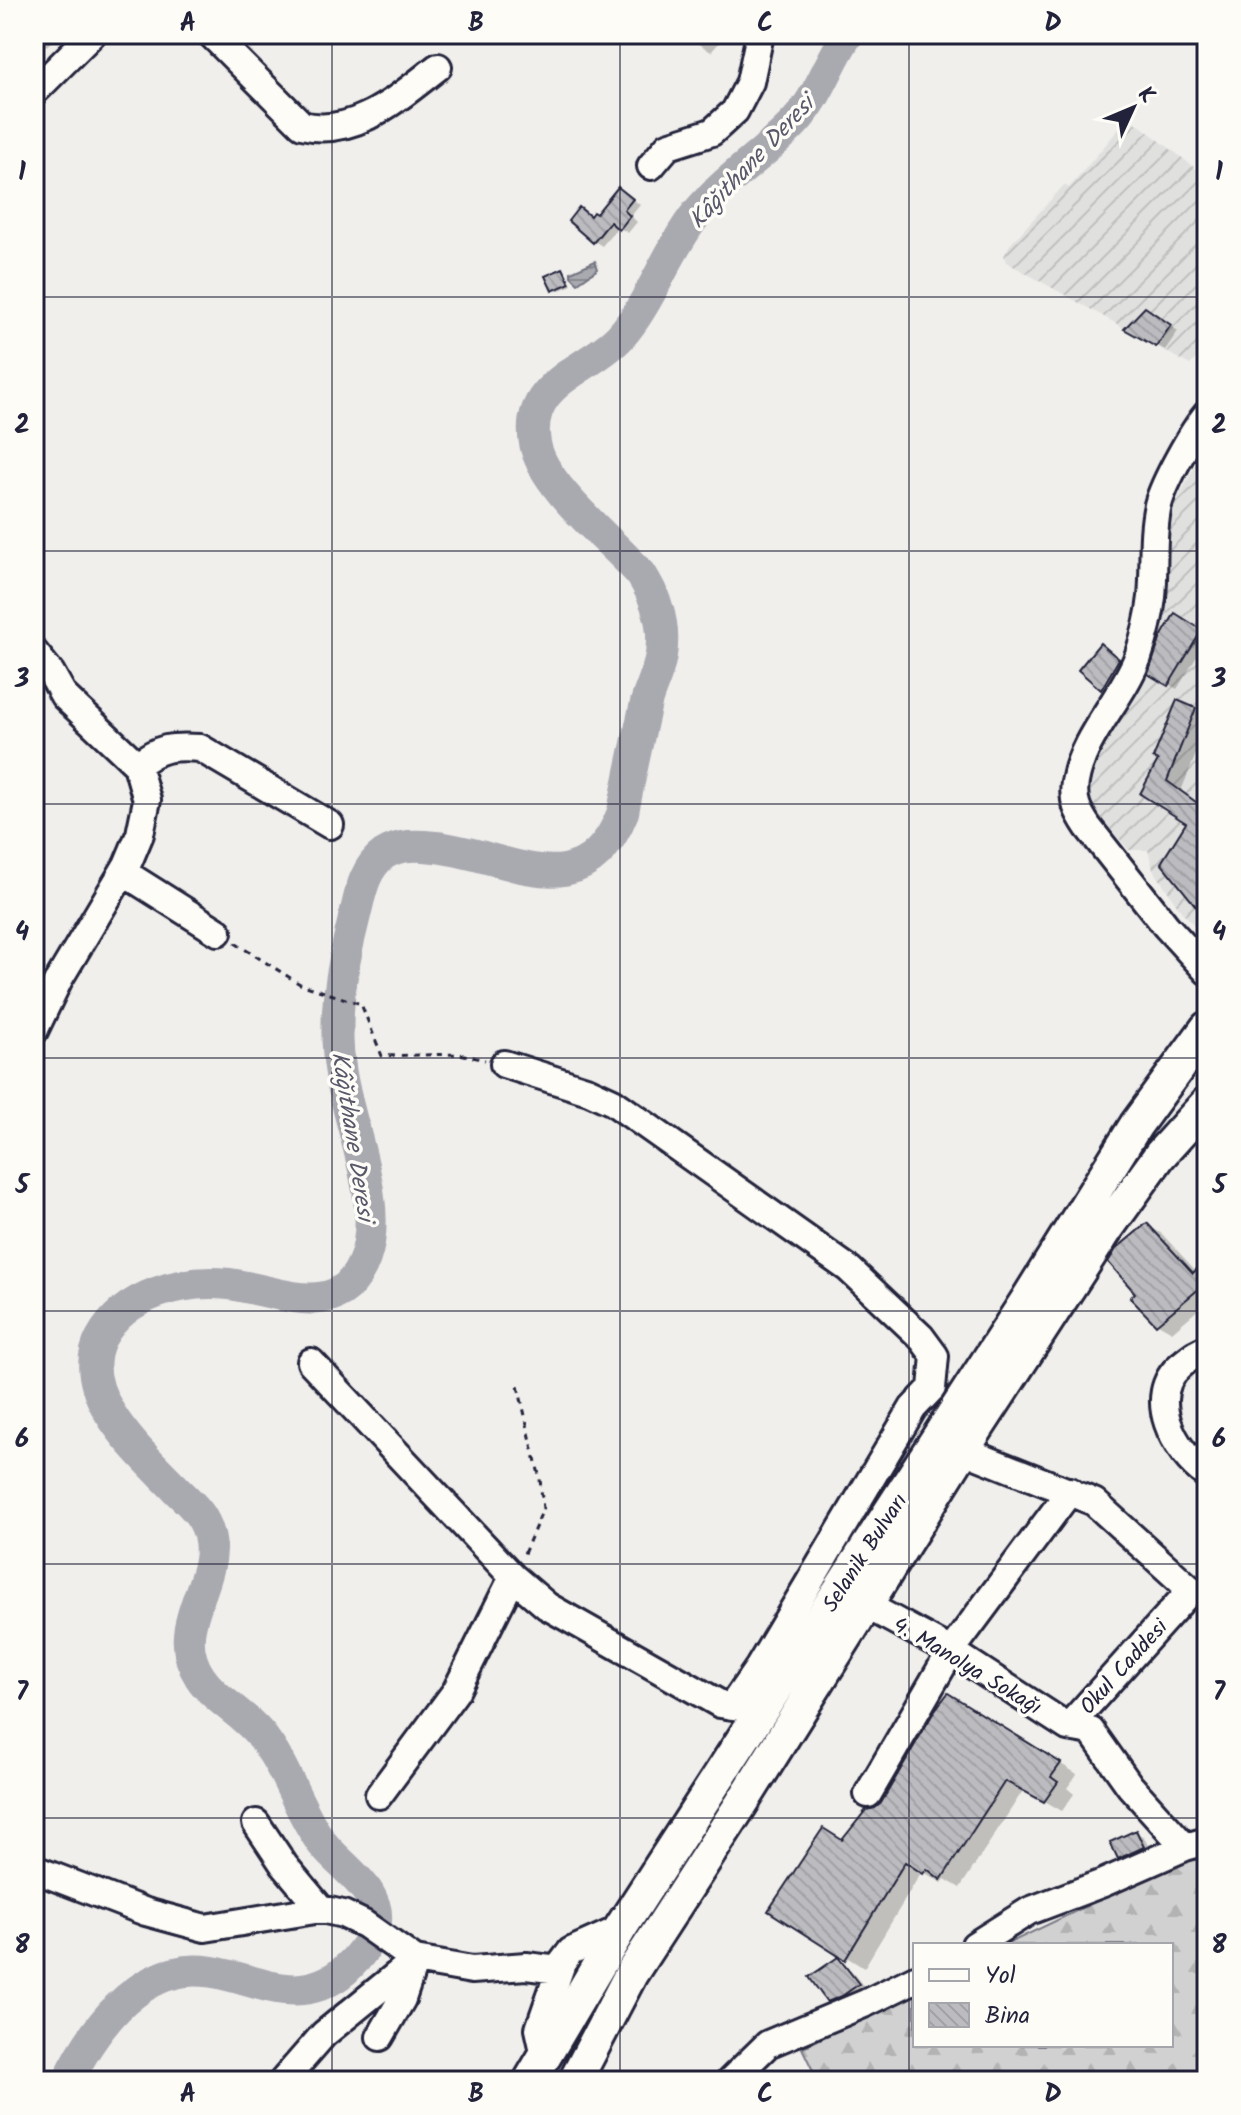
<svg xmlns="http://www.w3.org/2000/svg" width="1241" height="2115" viewBox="0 0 1241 2115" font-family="Kalam,sans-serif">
<defs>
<pattern id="industrial-furrows" width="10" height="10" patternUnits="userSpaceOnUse" patternTransform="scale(2)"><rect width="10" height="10" fill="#e0e0df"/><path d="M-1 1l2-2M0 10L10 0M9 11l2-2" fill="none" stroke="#c0c0c0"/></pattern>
<pattern id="forest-firs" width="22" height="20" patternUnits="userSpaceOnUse" patternTransform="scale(2)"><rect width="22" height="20" fill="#d2d1d1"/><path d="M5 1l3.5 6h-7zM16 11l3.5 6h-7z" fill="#b4b3b4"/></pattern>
<pattern id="water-rules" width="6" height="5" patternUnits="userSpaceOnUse" patternTransform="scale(2)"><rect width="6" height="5" fill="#a9a9b0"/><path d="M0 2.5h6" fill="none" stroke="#898990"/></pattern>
<pattern id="building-back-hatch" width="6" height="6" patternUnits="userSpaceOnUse" patternTransform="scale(2)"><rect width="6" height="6" fill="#bcbcc0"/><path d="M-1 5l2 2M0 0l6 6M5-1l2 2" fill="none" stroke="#a1a1a6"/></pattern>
</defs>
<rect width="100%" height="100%" fill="#f0efec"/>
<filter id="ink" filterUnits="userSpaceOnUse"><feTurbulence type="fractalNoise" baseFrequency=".0125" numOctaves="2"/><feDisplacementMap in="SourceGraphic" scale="16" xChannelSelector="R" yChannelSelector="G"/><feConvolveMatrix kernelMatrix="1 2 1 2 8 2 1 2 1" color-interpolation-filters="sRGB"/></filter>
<g filter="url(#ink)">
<path fill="url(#industrial-furrows)" d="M1129,117L1207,177V348L1190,365L1006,262L1004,256L1009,246L1064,185L1069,188Z
M1207,434V939L1181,911L1153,869L1148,850H1129L1086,801L1084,776L1162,598L1172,510L1199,458Z"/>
<path fill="url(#forest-firs)" stroke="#7a7a86" stroke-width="2" d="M1207,1852V2081H818L802,2048L915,1991V2045H1171V1945H1005L1185,1859Z"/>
<path fill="url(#water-rules)" stroke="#737381" stroke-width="2" d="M595,261L598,269L578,283L571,276V272Z"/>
<path fill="#0003" d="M34,34H63L46,46L34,39Z
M698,34H727L711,52L693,40Z
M627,194L640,205L631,216L637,222L628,233L618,227L602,246L594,241L591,217L597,216Z
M563,270L572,285L557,291L553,289Z
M1154,314L1178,331L1165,350L1127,328Z
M1176,616L1207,635V640L1177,689L1150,673Z
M1101,646L1127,665L1110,693L1102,688Z
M1195,710L1206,716L1207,713V727L1181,791L1203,807L1207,798V917L1189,822L1143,794Z
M1147,1225L1162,1234L1197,1272L1207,1262V1302L1172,1332L1158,1324L1138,1293Z
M966,1705L1077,1774L1067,1788L1074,1794L1062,1811L1024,1789L960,1888L945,1879L942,1883L922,1871L864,1968L771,1910L876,1810Z
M1136,1832L1144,1837L1151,1852L1128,1862L1119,1858Z
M838,1960L846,1965L866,1989L836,2006L828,2001Z"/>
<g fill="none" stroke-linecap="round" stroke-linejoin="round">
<path stroke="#a9a9b0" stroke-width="32" d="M68,2081C89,2037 125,1985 175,1973C235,1958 287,2019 345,1970C357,1959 370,1943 375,1927C384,1891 341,1868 322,1843C297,1809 287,1767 260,1734C242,1712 215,1700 200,1677C162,1619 235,1574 202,1518C195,1506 183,1497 174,1487C139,1451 73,1392 101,1338C125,1294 182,1279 229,1284C278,1290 341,1325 365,1258C384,1205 350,1129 341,1074C332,1021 341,970 354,919C360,896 363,869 384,854C400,844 417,845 435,847C509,854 583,914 623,812C630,775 638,739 646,703C649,691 655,680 658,668C668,634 659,602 641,574C611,540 542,486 535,443C524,382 588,371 620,337C650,304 667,251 697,213C726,178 764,155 795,122C820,95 828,63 848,34"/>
</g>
<path fill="url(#building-back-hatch)" stroke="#22223b" stroke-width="2" d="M618,187L633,199L624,210L630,216L619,230L610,222L593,243L568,221L579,207L590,216L593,212L596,214Z
M563,268L570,283L552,291L545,276Z
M1145,307L1171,325L1156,347L1124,329Z
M1175,613L1202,630L1168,686L1148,674L1161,637Z
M1100,643L1119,659L1101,690L1078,670Z
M1177,700L1196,708L1167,781L1207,810V920L1161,863L1186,823L1140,794L1158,760L1153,758Z
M1147,1223L1193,1273L1207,1259V1282L1156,1325L1130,1298L1135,1293L1108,1262L1116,1249Z
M948,1693L1061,1763L1051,1777L1058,1782L1044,1802L1005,1781L941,1880L927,1869L923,1874L905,1862L845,1960L768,1911L823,1828L842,1840L866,1810L875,1808L881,1803L935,1710Z
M1136,1830L1144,1847L1118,1859L1110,1842Z
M838,1957L859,1984L842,1996L827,2002L809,1977Z"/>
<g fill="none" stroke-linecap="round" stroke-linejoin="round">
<defs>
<path id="minor" d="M211,34L302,125C355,138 399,97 438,67
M34,92L92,34
M651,166L668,146L712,132L735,111L750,82L760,34
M1207,414C1192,432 1164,482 1158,505C1151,536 1155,566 1152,597C1150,616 1144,639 1138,657C1121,701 1083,735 1075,782C1072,801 1078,812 1088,827L1166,926L1207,971
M34,652L51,673L64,696L137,765L147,800L140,834L127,865L59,979L34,1031
M137,765C159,747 172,746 200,748L330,825
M123,872L218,932
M504,1064L589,1091L613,1102L849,1269L921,1337L935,1356L932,1388L913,1408L759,1667L732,1706
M1207,1349C1196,1352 1190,1358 1181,1365C1144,1396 1174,1452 1207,1475
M311,1362L513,1577L547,1606L720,1704L746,1708
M963,1450L1094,1502L1191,1590L1068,1727L1091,1731L1130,1786L1185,1847L1207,1841
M866,1605L951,1651L1068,1727
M868,1794L951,1651L1070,1491
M379,1795L456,1691L513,1577
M256,1823L284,1865L321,1909
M34,1869L146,1912L205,1928L321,1909L343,1914L364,1924L415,1960L472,1970L526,1966L559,1970
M975,1945L1029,1911L1103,1883L1185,1847
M380,2037L402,1999L415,1960
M545,2056L539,2029L562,1963L571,1951L620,1929
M283,2081L324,2034L415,1960
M730,2081L768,2044L866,2003L915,1979"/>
<path id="major" d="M530,2081L620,1929L1027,1300L1136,1125L1207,1028
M575,2081L631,1974L740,1806L963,1450L1106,1230L1160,1155L1207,1103"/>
</defs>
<use href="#minor" stroke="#22223b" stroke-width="32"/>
<use href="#major" stroke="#22223b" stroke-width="38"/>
<path stroke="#22223b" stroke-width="3" stroke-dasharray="6 6" stroke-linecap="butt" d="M235,943L300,984L361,1004L382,1056L460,1054L485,1060
M518,1386L540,1479L543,1509L523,1556"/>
<use href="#minor" stroke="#fdfcf7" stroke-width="26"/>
<use href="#major" stroke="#fdfcf7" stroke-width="32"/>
</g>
</g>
<path fill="none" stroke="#22223b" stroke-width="2" stroke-opacity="0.55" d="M332,34V2081M620,34V2081M909,34V2081M34,297H1207M34,551H1207M34,804H1207M34,1058H1207M34,1311H1207M34,1564H1207M34,1818H1207"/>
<g text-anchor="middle" stroke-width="7" stroke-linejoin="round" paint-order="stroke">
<g font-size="22" fill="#22223b" stroke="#fdfcf7">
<text transform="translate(864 1552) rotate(-57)" y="8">Selanik Bulvarı</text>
<text transform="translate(968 1665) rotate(31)" y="8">4. Manolya Sokağı</text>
<text transform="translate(1123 1666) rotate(-48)" y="8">Okul Caddesi</text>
</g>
<g font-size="24" font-style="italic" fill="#58586a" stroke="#fdfcf7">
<text transform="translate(751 162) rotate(-47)" y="8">Kâğıthane Deresi</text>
<text transform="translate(353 1136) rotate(81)" y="8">Kâğıthane Deresi</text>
</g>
</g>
<rect width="1241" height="2115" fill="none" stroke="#fdfcf7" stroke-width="88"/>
<rect x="913" y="1943" width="260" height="104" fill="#fdfcf7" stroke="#a5a5ac" stroke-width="2"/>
<rect x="929" y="1969" width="40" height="12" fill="#fdfcf7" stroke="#a5a5ac" stroke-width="2"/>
<text x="985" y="1983" font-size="24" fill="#22223b">Yol</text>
<rect x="929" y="2003" width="40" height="24" fill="url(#building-back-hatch)" stroke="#a5a5ac" stroke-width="2"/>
<text x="985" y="2023" font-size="24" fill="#22223b">Bina</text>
<g transform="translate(1133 108) rotate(46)" stroke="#fdfcf7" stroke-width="6" paint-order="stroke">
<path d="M0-6L14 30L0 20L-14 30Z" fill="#22223b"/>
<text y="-12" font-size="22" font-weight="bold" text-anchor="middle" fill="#22223b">K</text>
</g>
<rect x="44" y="44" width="1153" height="2027" fill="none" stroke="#22223b" stroke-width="3"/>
<g font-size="26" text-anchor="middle" font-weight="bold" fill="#22223b">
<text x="188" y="31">A</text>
<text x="476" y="31">B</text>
<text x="765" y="31">C</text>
<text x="1053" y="31">D</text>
<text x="22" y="180">1</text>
<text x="1219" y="180">1</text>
<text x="22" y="433">2</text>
<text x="1219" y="433">2</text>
<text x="22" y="687">3</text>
<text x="1219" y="687">3</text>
<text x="22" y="940">4</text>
<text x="1219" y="940">4</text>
<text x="22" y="1193">5</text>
<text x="1219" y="1193">5</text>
<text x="22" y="1447">6</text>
<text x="1219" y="1447">6</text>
<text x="22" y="1700">7</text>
<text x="1219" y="1700">7</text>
<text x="22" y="1953">8</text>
<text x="1219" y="1953">8</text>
<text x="188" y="2102">A</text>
<text x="476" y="2102">B</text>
<text x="765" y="2102">C</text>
<text x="1053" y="2102">D</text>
</g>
</svg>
